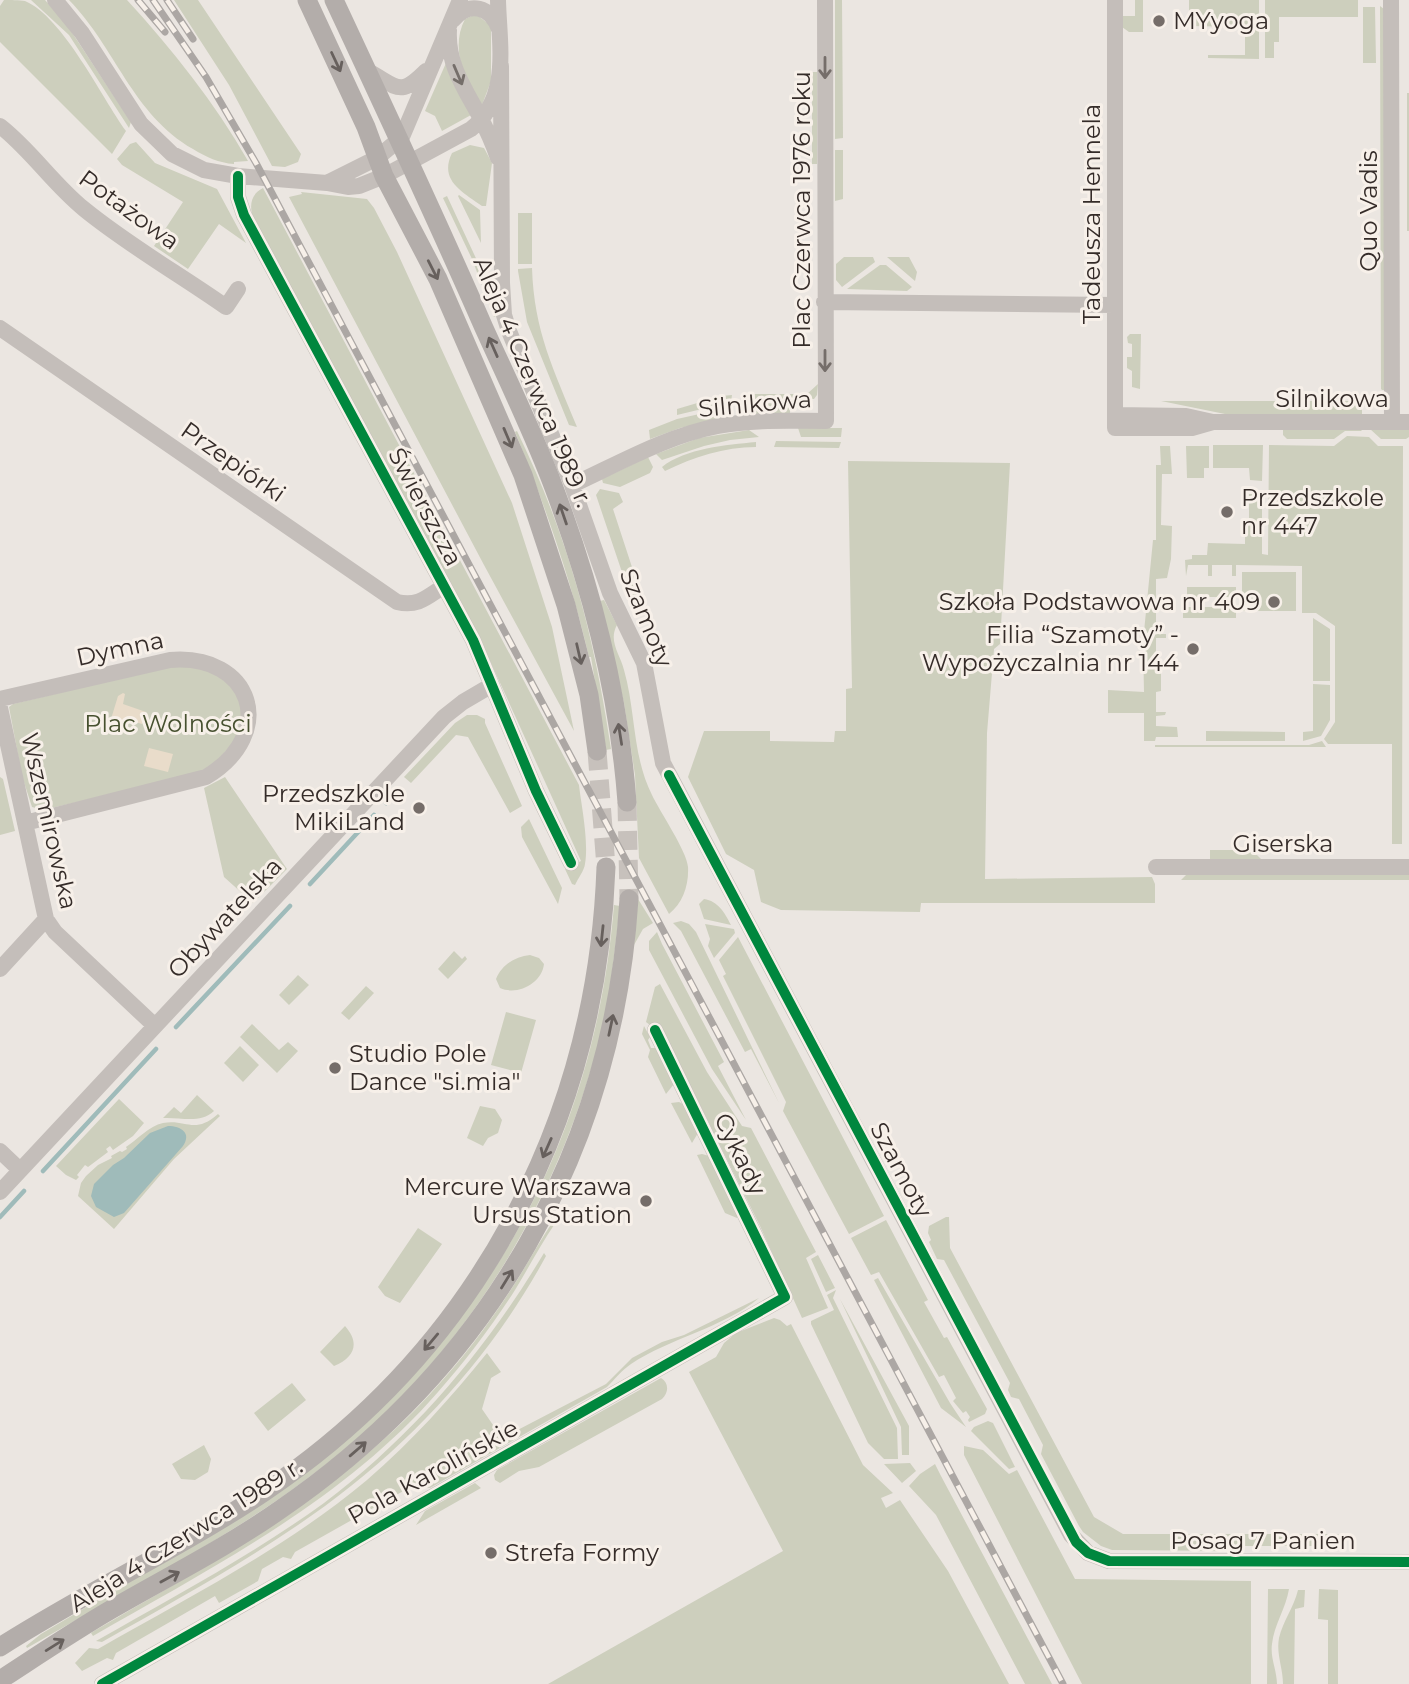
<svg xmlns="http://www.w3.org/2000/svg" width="1409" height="1684" viewBox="0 0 1409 1684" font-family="Montserrat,sans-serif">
<rect width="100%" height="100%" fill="#ebe6e1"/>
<path fill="#cdcfbd" d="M4,0C10,0 20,0 25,1C63,17 102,98 126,131L112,154L0,42V6Z
M31,0H45L67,25L131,122L129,128L69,35Z
M69,0H127C172,49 215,103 248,161L234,162V164C219,163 206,157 193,149C132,114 116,48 69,0Z
M174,0H198L301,154L298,162L285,167L272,166L229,85Z
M835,0H842L843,138L835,139Z
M1135,0H1143V32H1129L1122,27V16H1135Z
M1189,0H1259V59L1208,58V55H1245V27L1189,26Z
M1265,0H1358V17H1279V42H1274V58H1265Z
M1380,6L1384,9L1386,390H1382L1381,389Z
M1363,7H1375L1376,63H1363Z
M476,14L491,26V81L482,105C464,81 450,48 465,19Z
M446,63L471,115L442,131L435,116L425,111Z
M812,72H817V164H812Z
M1407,93H1409V231H1407Z
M136,142L155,163L217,189L246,243L219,224L188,269L154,246L183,202L122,165L117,159L130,144Z
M470,145L484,148L492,163L486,206H482C461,191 439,180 452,153Z
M835,150H843V199L835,201Z
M263,188L579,785C581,804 589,841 585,864C584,871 578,878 575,885L572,884L565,869L581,861L486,652L253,217C249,205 251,194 263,188Z
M301,192L367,199L374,208L397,252L512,503L552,627L574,731L484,565L289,197L302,194Z
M459,195L480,210L481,243L458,196Z
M447,196L487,282L493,286L496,316L494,317L472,259L443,198Z
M518,213H532V264H518Z
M844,257H873L875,262L842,287L836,280V264Z
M887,257H909L917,272L915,281Z
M880,265H886L912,287L907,291L847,289Z
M532,268C534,332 554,370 577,427L569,425L527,322L518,271V269Z
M1130,334H1141L1140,389L1132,387V371L1127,368V357H1132V344L1128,343L1127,337Z
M818,384L817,395L814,399H747L746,394H807Z
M732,395L731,402L677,415V409L721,396Z
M1161,401H1358L1362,405V415L1225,414Z
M787,403L790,406V413C775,414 751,420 744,404Z
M731,407V413L726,418L680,428L650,439L649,430L677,419Z
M798,428H842L841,437H801Z
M1283,429H1363L1361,431H1345L1334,439H1287L1283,435Z
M1370,429H1409V437L1406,439H1381Z
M749,430L759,437L730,440L704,446L662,460L656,454L699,438Z
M517,431C568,536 594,634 611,749L606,750L591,657H589C571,580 545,505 515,432Z
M1347,436L1369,437L1378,446H1403L1402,844H1392V744H1328L1324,739L1335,722V626L1316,613H1302V566L1236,565V576H1232V565H1212V576H1208V565H1188L1186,576L1185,560L1192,559V555H1207L1208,543L1245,544V525H1262V554L1268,555L1269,445L1334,446Z
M776,441L841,442L839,448L774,447Z
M756,442V447C724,447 694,457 665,471L662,467C686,448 726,445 756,442Z
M1213,445H1263L1262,481L1250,480L1249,468H1213Z
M1160,446H1170L1172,474H1162L1161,525L1172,526L1171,559L1167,578L1156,579V604H1166L1167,608L1156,609V634H1166V638H1156V658L1161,659V691L1156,692V712H1166L1165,715L1156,716V726L1177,727L1178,737H1156L1155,741H1144V713H1108V690L1144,692L1143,642L1153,540H1156V465H1161Z
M1186,446H1209V468H1204V478H1187Z
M648,457L653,467L650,473L620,487L603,483L602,479Z
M848,461L1010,463L1000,644L994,649L987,733L985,879L1152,877L1155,884V903H921L920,912L781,910L761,902L754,870L726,854L688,777L704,731H770V741L834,742L835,731H846V689L852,688Z
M600,489L619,493L623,502L613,509L647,613L643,615L627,587L596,495Z
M1249,494H1262V522H1249Z
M1242,572H1296V611H1242Z
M1187,587H1236V597H1187Z
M604,600L617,625C608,641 620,654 624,670C636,712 632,755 652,795C660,812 687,851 688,867C689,885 683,903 669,914L639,858L635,775L624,703L600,601Z
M1183,607H1236V618H1183Z
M1313,618L1330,629V681H1313Z
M180,664L204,667L232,686L240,699L243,714L239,736L207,772L43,810L32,807L22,776L9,707L13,704Z
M1313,684L1330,685V720L1321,736L1303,741V732L1313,731Z
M467,715H477L485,719V723L522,806L510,813L468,737L456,735L411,783L404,777L455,723Z
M1206,731L1285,732V741H1206Z
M1322,741L1326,747H1155V745H1309Z
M0,777L3,779L15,831L0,835Z
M225,777L287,869L253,903L224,877L204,788Z
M529,819L562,888L558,904L522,837L521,827Z
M1210,850H1252L1261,859L1210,860Z
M1188,873H1409V880H1181Z
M638,899L653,923L643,929L634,945Z
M704,899C718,901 725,913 731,925L704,919L699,904Z
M614,905L620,906C614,955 610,1004 596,1052C549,1223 448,1377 304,1481C217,1545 120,1594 27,1648L26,1646L41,1634L275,1495C477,1351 594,1152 614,905Z
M681,921L689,924L696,932L779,1103L751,1049L745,1052L681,931L673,923Z
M705,924L734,929L735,933L714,958L708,946L710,939Z
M657,932L662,944L724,1062L718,1066L746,1120L712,1069L649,950V941Z
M738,937L884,1216L849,1234L783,1111L786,1102L723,976L726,974L719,960Z
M454,951L462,959L465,956L467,959L448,979L438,969Z
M530,955L539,958L544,964C542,983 518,996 500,988L496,979C502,964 515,957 530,955Z
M298,975L309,985L289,1005L279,995Z
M660,984L707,1072L742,1126L751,1128L816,1252L806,1258L828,1308L802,1318L760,1226L660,1024L650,1025L646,1022L655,987Z
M366,986L374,993L349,1020L341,1013Z
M506,1012L536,1020L521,1073L491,1065Z
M252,1024L279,1050L288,1042L298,1051L277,1073L240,1037Z
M644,1026L650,1037L648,1040L651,1048H656L674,1084L666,1094L648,1057L650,1050L642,1034Z
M240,1046L259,1065L243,1082L224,1063Z
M197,1095L214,1111C200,1124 181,1117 163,1118L174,1107L181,1113Z
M119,1099L144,1123L133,1136L113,1150L110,1146L106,1149L108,1152L88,1167L85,1165L77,1175L79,1177L76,1180L66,1175L56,1166Z
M679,1102L683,1104L698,1133L692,1143L671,1103Z
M480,1106L495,1109L502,1120L498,1133L488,1138L483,1146L467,1138Z
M218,1114L220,1116L174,1159L114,1229L78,1196L81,1183L86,1176L98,1165L112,1158L111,1156L120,1151L122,1152L127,1149L126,1147C137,1140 149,1126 163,1123C187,1119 194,1135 218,1114Z
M702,1154L709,1156L738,1216L737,1218L725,1213L697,1155Z
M946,1217H949L950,1248L1094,1517L1123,1534H1340L1336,1535L1332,1541L1323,1546H1237V1551L1112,1550L1101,1546L1083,1532L1079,1526L1041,1454L1043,1445L1019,1399L1011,1397L1008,1390L1010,1383L944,1260L937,1259L929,1242L931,1240L928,1233L929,1226Z
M554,1220L556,1222C541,1244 529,1267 515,1290C492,1326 466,1360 438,1392C344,1500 215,1566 93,1636L91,1633L94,1631C214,1561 336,1496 431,1393C461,1361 489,1324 512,1288C527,1265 539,1242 554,1220Z
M886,1220L928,1300L924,1302L944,1338L947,1337L987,1409L985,1414L969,1422L968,1420L970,1417L966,1411L963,1413L953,1401L956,1398L944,1375L939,1377L879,1272L871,1275L851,1238Z
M418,1228L442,1244L400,1303L385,1296L378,1287Z
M544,1253L546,1256C493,1354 415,1440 325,1506C255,1557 178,1599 102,1642L96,1641C173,1597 252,1555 324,1503C414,1435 486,1350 544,1253Z
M818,1255L835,1288L826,1292L811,1259Z
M878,1278L950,1403L966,1427L941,1408L874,1280Z
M836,1290L833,1298L897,1428L898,1459H884L868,1443L811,1324V1321L834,1310L827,1295Z
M759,1298C723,1328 670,1338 631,1364C622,1370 615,1379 607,1387L430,1488L414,1485L295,1552L291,1559L283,1557L262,1569L258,1581L219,1603L215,1596L116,1653L113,1660L107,1658L82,1671L75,1663L89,1648L98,1649C189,1597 286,1548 367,1480C412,1441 450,1399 487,1353L501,1372L491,1378L482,1409L502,1438L606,1384L632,1358L662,1342L684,1335Z
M840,1299L909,1426V1455H902L901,1427Z
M774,1318L780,1320L787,1326L791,1324L863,1465L893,1493L881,1498L886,1508L900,1500L948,1571L1009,1684H548L783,1551L689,1372L716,1357L724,1343L736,1333Z
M345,1326C360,1343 355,1357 334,1366L320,1352Z
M661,1378C669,1383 669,1392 662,1399L539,1467L519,1471L500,1483L495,1480L494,1475L497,1470Z
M292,1383L306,1400L268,1431L254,1413Z
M988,1421L993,1423L1015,1467L1009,1469L971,1431L974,1427Z
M204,1445L211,1459L208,1472L195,1480L181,1479L172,1464Z
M964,1446L983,1450L1009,1474L1017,1470L1075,1579L1251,1581V1684H1082L964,1455Z
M910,1463L916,1471L902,1483L884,1464Z
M935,1464L941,1476L1052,1684H1025L936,1515L909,1486L920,1474Z
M475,1483L481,1488L416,1525L425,1511Z
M1268,1589H1289C1286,1608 1274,1625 1272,1644C1270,1658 1277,1670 1277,1684H1267Z
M1319,1589L1338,1590V1684H1328V1620L1318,1619Z
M1298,1590H1305L1304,1607L1295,1609L1294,1684H1283C1283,1668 1276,1654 1279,1638C1283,1621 1294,1607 1298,1590Z"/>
<path fill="#e9dcca" d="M123,693L125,694L123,704L146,712L145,720L142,724L125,719L123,723L111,719L118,696Z
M149,748L173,754L168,772L144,766Z"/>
<path fill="#9fbbba" d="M168,1126C181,1126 192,1133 183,1146L124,1213L114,1217L96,1207L91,1196L94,1184L113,1165L124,1158L150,1133Z"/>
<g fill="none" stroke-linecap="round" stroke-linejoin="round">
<path stroke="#9fbbba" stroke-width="4.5" d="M386,803L391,797
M310,884L374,815
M176,1027L290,906
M43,1171L156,1049
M0,1217L24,1191"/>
<path stroke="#c7c1bc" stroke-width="19" stroke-dasharray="19 10" stroke-linecap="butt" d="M597,751L606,867
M627,802L629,899"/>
<path stroke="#c4beba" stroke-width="16" d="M55,0L82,33L141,124L172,154L204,170L238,176L327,183L348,187L359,186L384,176L471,129C511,97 499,45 498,0
M1115,0V428H1192L1213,422H1409
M1391,0L1392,422
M453,20C469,0 491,7 499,29
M449,30C447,64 465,89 480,117C487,130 493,144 498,158
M501,66L502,283L504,315L509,331L572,485L610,593L644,663L663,763L1071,1535L1088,1553L1109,1561L1409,1562
M368,71C398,87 399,98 426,71
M0,126C31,150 53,184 84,209C128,245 179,274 226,307L238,289
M238,176V197L244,215L473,640L536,791L571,863
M327,183L377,158L402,137L460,0
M824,302L1115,305
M0,328L397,602C418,607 427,597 444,586
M1115,415L1186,416L1213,422
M572,485C620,463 666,436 718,426C753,419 791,421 826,421L825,0
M0,699L170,660C252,653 279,733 206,777L25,823
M0,708L46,919L55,932L155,1026
M1156,867H1409
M0,969L46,919
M0,1151L20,1170
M0,1192L444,717L463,702L492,685
M102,1684L785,1297L655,1030"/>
<path stroke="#b3adaa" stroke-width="19" d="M307,0L366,127L384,176L438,279L523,475L566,605L589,695L597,751
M334,0C385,109 436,218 484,328C508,381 534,434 554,488C592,589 619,695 627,802
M0,1647C86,1592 179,1549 264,1492C477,1349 597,1122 606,867
M0,1680C37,1656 74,1631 112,1609C169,1576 227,1547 281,1509C489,1366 613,1151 629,899"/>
<defs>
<path id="rail" d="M138,0L165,32
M153,0L206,77L256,163L1063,1684
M167,0L193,39"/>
</defs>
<use href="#rail" stroke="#aca7a4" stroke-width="7"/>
<use href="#rail" stroke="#f7f0e9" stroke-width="4.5" stroke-dasharray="13" stroke-linecap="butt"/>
<defs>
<path id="cycleway" d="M238,176V197L244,215L473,640L536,791L571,863
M669,775L1076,1542L1088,1553L1109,1561L1409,1562
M102,1684L785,1297L655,1030"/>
</defs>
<use href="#cycleway" stroke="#f7f0e9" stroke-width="15"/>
<use href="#cycleway" stroke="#00873e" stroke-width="10"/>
</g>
<defs><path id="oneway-shaft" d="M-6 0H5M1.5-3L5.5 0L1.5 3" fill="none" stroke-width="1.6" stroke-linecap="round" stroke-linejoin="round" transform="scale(1.75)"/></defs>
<g stroke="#67605d">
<use href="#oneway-shaft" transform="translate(336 62) rotate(65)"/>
<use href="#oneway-shaft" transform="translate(433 270) rotate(63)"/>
<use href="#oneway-shaft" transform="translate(493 347) rotate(-114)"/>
<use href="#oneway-shaft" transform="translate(508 438) rotate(67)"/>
<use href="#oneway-shaft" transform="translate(563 514) rotate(-109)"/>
<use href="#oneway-shaft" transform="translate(579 654) rotate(77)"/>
<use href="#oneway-shaft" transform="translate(620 734) rotate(-99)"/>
<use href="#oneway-shaft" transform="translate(602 936) rotate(96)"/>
<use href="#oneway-shaft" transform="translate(611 1025) rotate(-78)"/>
<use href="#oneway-shaft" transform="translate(547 1148) rotate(114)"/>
<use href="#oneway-shaft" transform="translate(507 1279) rotate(-58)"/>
<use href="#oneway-shaft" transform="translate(431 1342) rotate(130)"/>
<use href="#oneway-shaft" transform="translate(358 1449) rotate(-41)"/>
<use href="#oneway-shaft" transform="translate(170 1577) rotate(-29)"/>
<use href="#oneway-shaft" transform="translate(55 1645) rotate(-32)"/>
</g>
<g stroke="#756e6a">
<use href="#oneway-shaft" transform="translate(825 68) rotate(90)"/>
<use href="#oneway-shaft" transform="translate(458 75) rotate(67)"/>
<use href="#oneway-shaft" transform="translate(825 361) rotate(90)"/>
</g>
<g fill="#756d69" stroke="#f7f0e9" stroke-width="2.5">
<circle cx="1159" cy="21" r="7"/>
<circle cx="1227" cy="512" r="7"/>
<circle cx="1274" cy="602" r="7"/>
<circle cx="1193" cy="649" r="7"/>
<circle cx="419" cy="808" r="7"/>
<circle cx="335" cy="1068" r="7"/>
<circle cx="646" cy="1201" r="7"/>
<circle cx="491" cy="1553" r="7"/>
</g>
<g text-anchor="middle" stroke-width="6" stroke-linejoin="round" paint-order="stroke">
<g font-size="24" fill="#352c29" stroke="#f7f0e9" text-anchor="start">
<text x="1173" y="29">MYyoga</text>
<text x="1241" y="506">Przedszkole<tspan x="1241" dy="28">nr 447</tspan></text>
<text x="1260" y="610" text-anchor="end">Szkoła Podstawowa nr 409</text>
<text x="1179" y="643" text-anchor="end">Filia “Szamoty” -<tspan x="1179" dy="28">Wypożyczalnia nr 144</tspan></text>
<text x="405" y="802" text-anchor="end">Przedszkole<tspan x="405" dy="28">MikiLand</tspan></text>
<text x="349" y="1062">Studio Pole<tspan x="349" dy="28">Dance "si.mia"</tspan></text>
<text x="632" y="1195" text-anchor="end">Mercure Warszawa<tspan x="632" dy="28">Ursus Station</tspan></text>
<text x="505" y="1561">Strefa Formy</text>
</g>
<g font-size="24" fill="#352c29" stroke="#f7f0e9">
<text transform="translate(129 210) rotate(36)" y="8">Potażowa</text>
<text transform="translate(802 210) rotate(-90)" y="8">Plac Czerwca 1976 roku</text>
<text transform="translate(1369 211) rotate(-90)" y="8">Quo Vadis</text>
<text transform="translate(1092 214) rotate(-90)" y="8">Tadeusza Hennela</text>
<text transform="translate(533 382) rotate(67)" y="8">Aleja 4 Czerwca 1989 r.</text>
<text x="1332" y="407">Silnikowa</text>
<text transform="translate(755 404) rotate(-5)" y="8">Silnikowa</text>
<text transform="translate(233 462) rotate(35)" y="8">Przepiórki</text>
<text transform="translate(425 507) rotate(62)" y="8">Świerszcza</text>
<text transform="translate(646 618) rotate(68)" y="8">Szamoty</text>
<text transform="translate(120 649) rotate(-12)" y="8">Dymna</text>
<text transform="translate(49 821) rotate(77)" y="8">Wszemirowska</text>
<text x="1283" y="852">Giserska</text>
<text transform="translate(225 918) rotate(-47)" y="8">Obywatelska</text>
<text transform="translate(740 1154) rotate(64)" y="8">Cykady</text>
<text transform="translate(901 1170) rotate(62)" y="8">Szamoty</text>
<text transform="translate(433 1472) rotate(-29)" y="8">Pola Karolińskie</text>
<text transform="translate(186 1535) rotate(-32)" y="8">Aleja 4 Czerwca 1989 r.</text>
<text x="1263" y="1549">Posag 7 Panien</text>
</g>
<g font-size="24" fill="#46502f" stroke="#f7f0e9">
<text x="168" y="732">Plac Wolności</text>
</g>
</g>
</svg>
